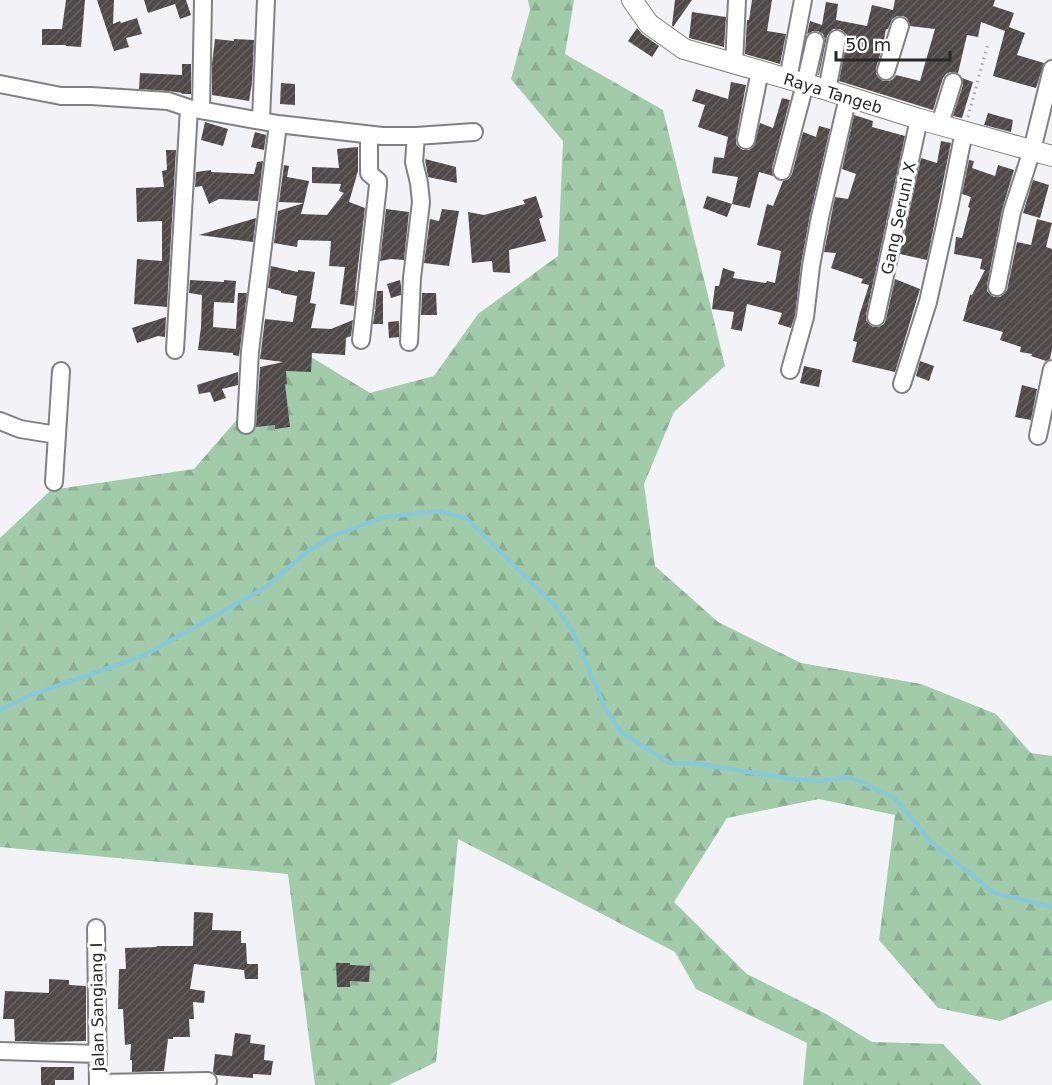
<svg xmlns="http://www.w3.org/2000/svg" width="1052" height="1085" viewBox="0 0 1052 1085" font-family="'DejaVu Sans',sans-serif">
<defs>
<pattern id="forest-firs" width="22" height="20" patternUnits="userSpaceOnUse" patternTransform="scale(1.5)"><rect width="22" height="20" fill="#a1cba9"/><path d="M5 1l3.5 6h-7zM16 11l3.5 6h-7z" fill="#8bae92"/></pattern>
<pattern id="building-hatch" width="6" height="6" patternUnits="userSpaceOnUse" patternTransform="scale(1.5)"><rect width="6" height="6" fill="#4f4a49"/><path d="M-1 1l2-2M0 6l6-6M5 7l2-2" fill="none" stroke="#656161"/></pattern>
</defs>
<rect width="100%" height="100%" fill="#f3f2f7"/>
<path fill="url(#forest-firs)" d="M528,0H574L565,54L663,110L725,366L674,412L644,484L655,566L718,622L801,663L921,684L996,714L1031,753L1052,756V1000L1000,1021L938,1008L879,940L895,815L819,799L727,818L674,902L747,974L826,1014L872,1042L943,1044L982,1085H803L807,1043L696,989L675,952L458,839L436,1062L389,1085H315L288,874L0,847V538L51,490L194,469L298,349L370,393L434,376L478,314L558,256L563,141L511,79L530,10Z"/>
<g fill="none" stroke-linecap="round" stroke-linejoin="round">
<path stroke="#88c9d9" stroke-width="4.5" d="M0,710L31,695L145,655L266,587L309,550L333,536L384,517L440,511L467,519L555,606L572,630L606,710L622,733L670,763L700,764L792,779L821,781L849,777L895,798L931,842L994,893L1052,907"/>
</g>
<path fill="url(#building-hatch)" fill-rule="evenodd" d="M66,0H85L81,47L66,46V45H42V29H62Z
M97,0H114L113,24L120,21L121,23L137,18L142,34L126,38L129,47L114,51Z
M144,0H186L191,15L180,19L175,4L148,13Z
M675,0H692L673,27L672,25Z
M752,0H772L767,31L786,34L780,64L745,54L747,20H749Z
M895,0H995L993,6L1014,13L1009,27L1025,33L1017,55L1044,63L1036,88L993,76L1005,31L981,22L978,37L967,35L958,73L950,72L946,74L943,78L933,110L839,81L847,40V35L844,32L840,29H833L830,32L827,36L819,75H818L825,39L823,34L818,31H813L807,34L810,21L822,25L826,2L838,4L836,20L867,26L872,5L893,10ZM897,16H903L907,18L910,26L935,29L920,81L896,75L893,79L889,81H883L879,78L876,74V68L883,45L886,29H888L892,19Z
M692,12L726,17L724,47L689,38Z
M637,28L642,34L659,46L652,57L628,41Z
M215,39L234,41V39L254,40L252,83L249,101L212,95V64Z
M182,64H191V94H182V93L169,91L139,89L140,73L182,75Z
M962,78L973,82L962,118L953,116L963,85Z
M731,82L746,85L736,138V144L740,148L743,150H749L754,146L760,123L773,128L782,98L790,100L772,168L773,176L759,172L750,208L732,204L738,177L712,173L714,157L724,158L728,137L698,127L705,105L692,101L696,89L728,99Z
M281,83L295,84V105L280,104Z
M988,113L1013,120L1011,132L984,125Z
M854,115L873,121L872,127L905,136L866,315V320L869,324L873,327H879L884,324L886,319L895,279L920,289L895,372L852,362L857,342L853,341L860,313L869,285L861,283L863,279L831,268L836,253L824,252L835,197L848,199L856,174L842,169Z
M205,122L228,129L223,146L201,140Z
M819,126L830,129L810,215L801,264L795,315L791,328L778,324L782,313L747,304L742,331L731,329L734,312L712,309L715,286H719L723,268L735,272L733,278L766,283L767,281L775,283L781,251L757,245L767,204L773,206L783,181L789,179L792,174L803,132L816,137Z
M255,132L266,135L264,150L251,147Z
M941,141L951,143L927,260L900,254L921,158L937,163Z
M358,147V171L349,202L365,208L355,291H356L354,306L340,304L345,267L329,266L331,241L298,240L297,247L274,243L278,211L304,203L301,214L327,215L344,193L339,191L341,184L312,183V167L339,168L337,149Z
M166,150H176L167,307L134,304L137,259L162,261V221L137,222L136,188L164,187L162,171L167,170Z
M425,159L456,167L457,183L428,177Z
M969,160L974,161L972,168L995,176L998,165L1014,170L1002,210L987,285V291L991,295L994,297H1000L1004,294L1007,290L1017,242L1031,245L1037,219L1052,223L1046,247L1052,249V349L1050,359L1046,361L1031,356L1032,354L1020,352L1021,347L1000,340L1003,332L963,321L970,295H972L985,270L980,269L982,259L954,254L956,237L962,238L970,208L968,207L971,197L962,194Z
M263,161L258,201L219,199L209,204L202,186L195,187L196,172L211,170V172L254,174L257,162Z
M284,165L289,166L287,177L309,181L304,203L279,202Z
M1033,180L1049,185L1040,218L1023,213Z
M536,196L543,217L539,219L546,241L509,250L510,273L493,272L492,261L472,263L468,212L484,215L525,204L523,200Z
M707,196L732,204L727,217L703,208Z
M386,209L409,212L404,260L391,259L380,261Z
M442,209L459,211L449,266L424,263L430,219L439,221Z
M256,218L253,242L199,235Z
M271,266L298,272V270L315,272L310,303L316,304L311,328L331,329L353,320L351,336L346,338L345,355L312,353L311,372L286,371L287,384H285L290,427L275,429V425L256,427L260,367L283,362L260,359L265,319L293,322L297,296L281,293V291L268,288Z
M190,280L224,282V280L236,281L234,303L214,302L213,327L236,329L238,293H247L239,356L233,355V353L198,350L201,327L202,295L189,293Z
M400,280L401,285V295L391,298L387,284Z
M377,291H383V324H373L375,311L376,310H375Z
M422,293H436L437,315H421Z
M166,317L165,337L158,336L137,343L132,328Z
M399,321V337L389,338L388,322Z
M920,361L934,366L929,381L916,376Z
M804,366L822,370L819,387L800,383Z
M238,372V385L222,389L226,398L214,402L210,392L199,394L197,385Z
M1022,385L1037,389L1031,420L1015,417Z
M194,912L213,913L212,930L241,931V943H246L247,964H258V979H245L244,970L194,964L190,989L205,991L204,1003L193,1002L194,1019H189L190,1037H173V1039H168L164,1071L132,1072V1060H130L131,1044L125,1045L123,1009H118L119,969H126L125,948L157,947V946H193Z
M336,963H350V965L370,966L369,982L350,981V987H337Z
M49,979L69,980V985L86,986V1041L47,1042L15,1041L14,1019H3L5,991L49,993Z
M235,1033L251,1035L250,1043L265,1045L264,1060L273,1061L271,1075L253,1074V1078L240,1077L216,1075L213,1072L215,1054L232,1056Z
M41,1067H74V1080H55V1085H41Z"/>
<g fill="none" stroke-linecap="round" stroke-linejoin="round">
<defs>
<path id="minor" d="M734,64L737,0
M886,71L900,26
M788,79L803,0
M0,84L61,96H91L168,101L189,108L278,124L382,136H416L474,132
M827,90L837,39
M201,110L203,0
M943,114L953,82
M261,120L266,0
M746,140L760,71
M782,171L805,84L815,41
M997,287L1012,212L1032,150L1052,69
M876,317L919,119
M361,340L378,185V181L369,173V135
M409,342L412,278L421,202L419,183L414,162L416,136
M175,350L189,108
M790,370L805,317L811,266L820,217L848,97
M902,384L928,302L950,203L964,131
M0,421L20,429L57,435
M246,425L250,351L278,124
M1038,436L1052,369
M54,482L61,371
M96,928L98,1085
M0,1051L98,1054
M98,1083L208,1081"/>
<path id="tertiary" d="M632,0L649,24L684,49L827,90L919,119L1052,156"/>
</defs>
<use href="#minor" stroke="#818085" stroke-width="20"/>
<use href="#tertiary" stroke="#818085" stroke-width="22"/>
<path stroke="#a5a4a8" stroke-width="3" stroke-dasharray="1.5 4.5" stroke-linecap="butt" d="M968,117L988,43"/>
<use href="#minor" stroke="#fff" stroke-width="16"/>
<use href="#tertiary" stroke="#fff" stroke-width="20"/>
</g>
<g text-anchor="middle" stroke-width="6" stroke-linejoin="round" paint-order="stroke">
<g font-size="16" fill="#28282a" stroke="#fff">
<text transform="translate(833 93) rotate(17)" y="6">Raya Tangeb</text>
<text transform="translate(898 218) rotate(-78)" y="6">Gang Seruni X</text>
<text transform="translate(97 1007) rotate(-91)" y="6">Jalan Sangiang I</text>
</g>
</g>
<path d="M836 51v9h114v-9" fill="none" stroke="#28282a" stroke-width="3"/>
<text x="845" y="51" font-size="18" fill="#28282a" stroke="#ffffff" stroke-width="4.5" paint-order="stroke">50 m</text>
</svg>
